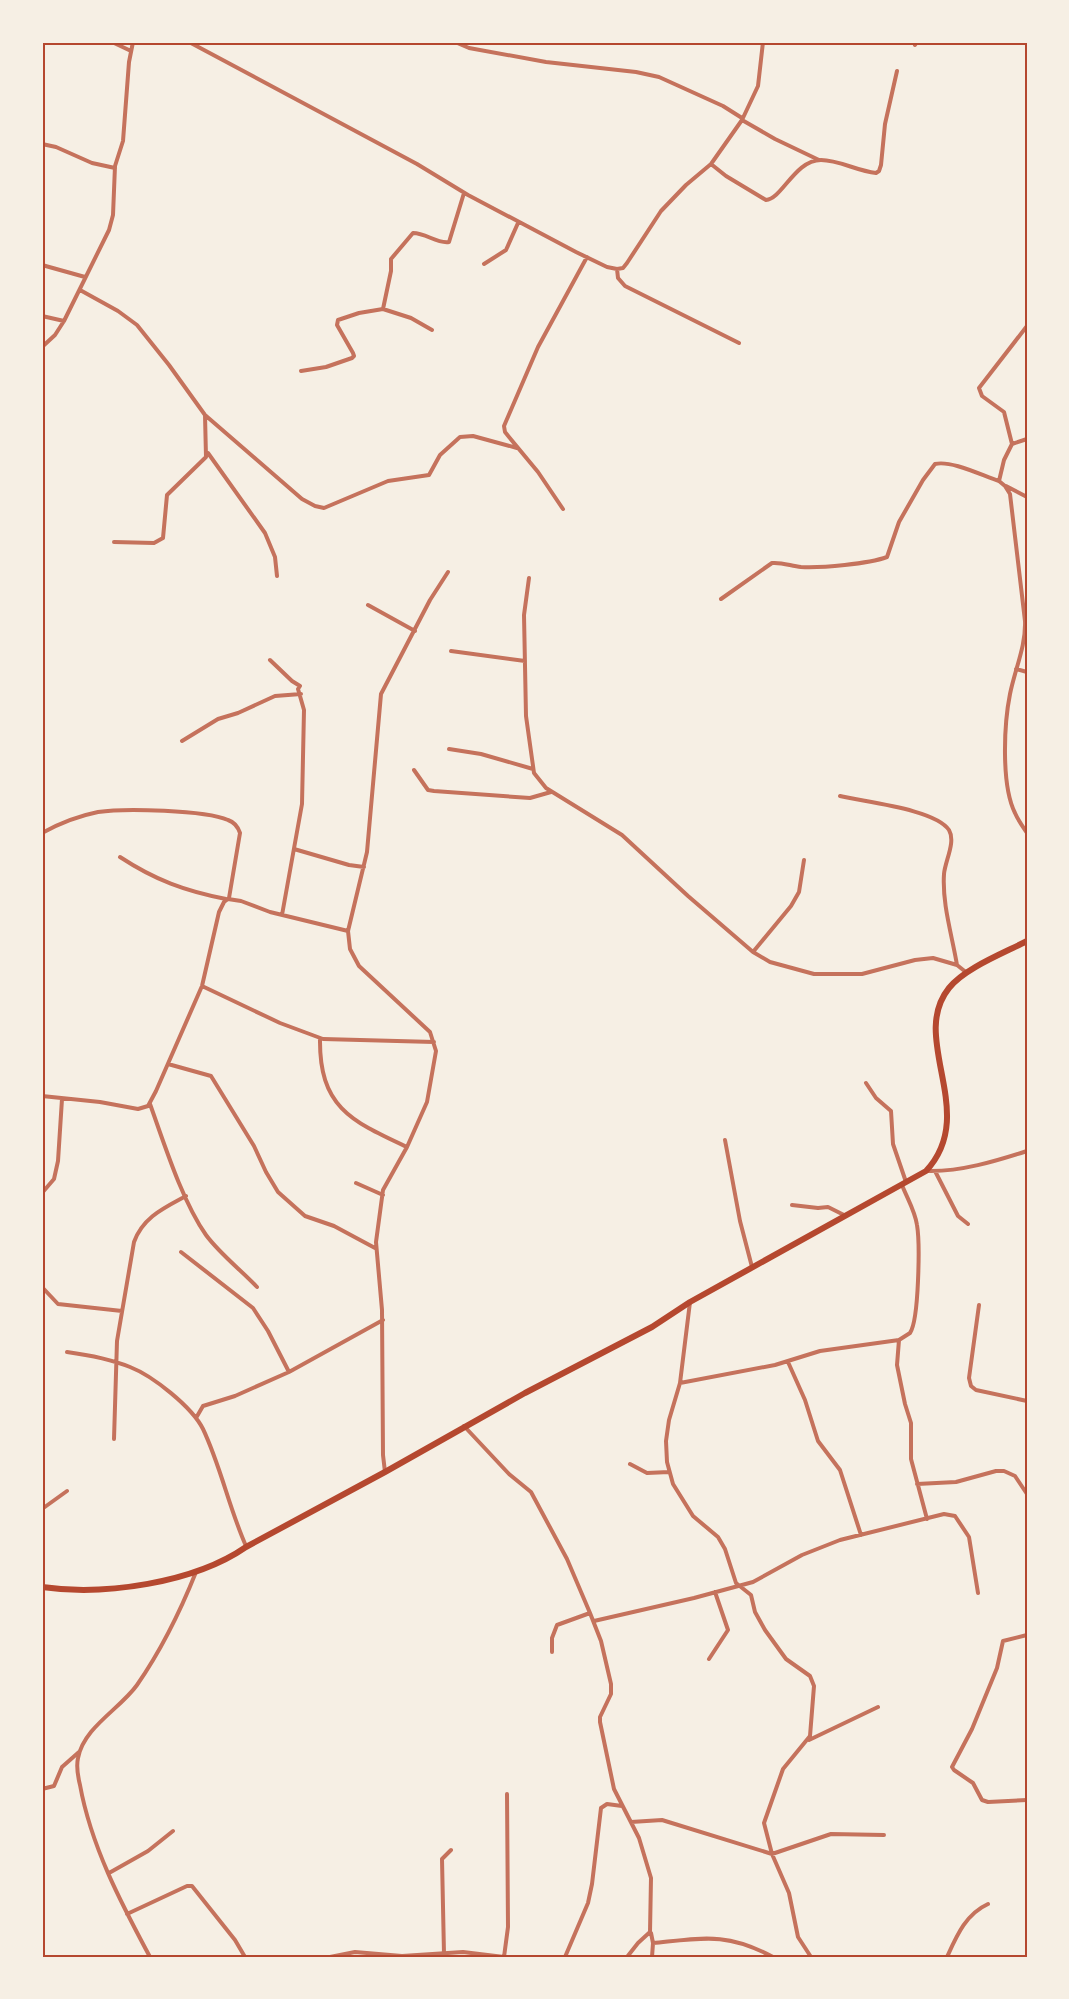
<svg xmlns="http://www.w3.org/2000/svg" width="1069" height="1999" viewBox="0 0 1069 1999" font-family="'Titillium Web',sans-serif">
<rect width="100%" height="100%" fill="#f6efe4"/>
<g fill="none" stroke-linecap="round" stroke-linejoin="round">
<path stroke="#c5725c" stroke-width="4" d="M112,42L131,51
M189,42L417,164L468,195L576,252L607,267L617,269L623,268L627,263L661,211L686,185L711,164L742,120L758,86L763,42
M455,42L469,48L546,62L636,72L659,77L723,106L742,118
M915,45L917,42
M742,120L775,139L819,160
M42,144L56,147L92,163L115,168
M711,164L726,176L766,200C782,199 795,160 821,160C839,160 857,171 876,173L879,171L881,165L885,124L897,71
M484,264L506,250L518,223
M42,265L85,277
M617,269L618,278L625,286L739,343
M80,290L118,311L137,325L169,365L205,415L302,499L315,506L324,508L388,481L429,475L440,455L460,437L473,436L517,448
M383,309L411,318L432,330
M42,316L64,321
M42,347L55,335L64,321L109,230L113,215L115,166L123,141L129,62L133,42
M301,371L326,367L352,358L354,356L353,353L337,325L338,320L359,313L383,309L391,271V259L413,233C426,233 437,244 449,242L464,193
M1012,444L1004,412L982,396L979,388L1027,326
M208,453L265,533L275,557L277,576
M999,481L1004,460L1012,444L1027,439
M1006,486L1027,497
M563,509L538,472L509,437L505,432L504,426L538,347L587,257
M114,542L154,543L163,538L167,495L206,457L205,415
M529,578L524,615L526,716L534,773L546,788L622,835L688,896L753,952L770,962L814,974H862L915,960L933,958L957,965L967,973
M721,599L772,563C782,562 791,566 801,567C822,568 868,564 887,557L899,522L923,480L935,464C952,460 983,476 999,481L1005,486L1010,494L1025,621C1026,646 1015,669 1010,694C1004,724 1001,785 1015,813C1018,820 1023,827 1027,833
M368,605L415,631
M451,651L525,661
M270,660L292,681L300,686L298,689L304,710L302,804L282,915
M1016,669L1027,672
M182,741L218,719L238,713L275,696L301,694
M449,749L481,754L533,769
M414,770L428,790L434,791L530,798L551,792
M840,796C864,802 935,809 949,830C956,842 945,861 944,874C942,904 952,935 957,965
M42,833C60,823 78,816 98,812C124,808 205,810 228,820C234,822 238,827 240,833L229,898
M294,849L349,865L364,867
M120,857C155,880 185,891 226,899
M348,931L367,852L381,694L430,600L448,572
M753,952L791,906L799,892L804,860
M202,986L280,1023L323,1039L434,1042
M320,1038C319,1107 351,1121 407,1147
M168,1064L211,1076L254,1146L266,1172L278,1192L305,1216L334,1226L375,1248
M866,1083L876,1098L891,1111L893,1144L906,1182
M42,1096L100,1102L138,1109L148,1106L156,1091L202,986L219,912L224,902L228,899L241,901L270,912L348,931L350,949L359,966L430,1032L436,1051L427,1102L407,1147L383,1190L376,1242L382,1310L383,1455L385,1472
M150,1104C164,1143 182,1201 206,1235C220,1254 241,1270 257,1287
M725,1140L740,1221L752,1267
M927,1171C960,1172 996,1161 1027,1151
M935,1171L958,1216L968,1224
M356,1183L383,1195
M42,1193L54,1179L58,1161L62,1099
M792,1205L818,1208L828,1207L844,1215
M181,1252L253,1308L268,1331L289,1372
M42,1287L58,1304L122,1311
M690,1302L680,1383L669,1420L666,1441L667,1462L673,1484L693,1516L718,1537L725,1549L736,1583L751,1595L755,1612L765,1630L786,1659L810,1676L814,1686L810,1736L783,1769L764,1823L772,1854L789,1893L798,1937L811,1957
M979,1305L969,1378L971,1386L976,1390L1027,1401
M899,1340L897,1365L905,1404L911,1423V1459L927,1519
M67,1352C89,1355 110,1359 130,1367C153,1376 192,1407 203,1429C221,1467 229,1508 246,1546
M788,1362L805,1400L818,1441L840,1470L861,1535
M680,1383L775,1365L820,1351L899,1340L910,1333C919,1320 920,1243 917,1225C915,1211 907,1198 902,1185
M196,1418L203,1406L235,1396L289,1372L383,1320
M464,1426L509,1474L531,1492L567,1559L590,1613L601,1641L611,1684V1694L600,1717V1722L614,1789L639,1838L651,1878L650,1932L638,1943L627,1957
M114,1439L117,1341L134,1242C143,1217 164,1208 186,1196
M630,1464L647,1473L669,1472
M917,1484L956,1482L996,1471H1004L1015,1476L1027,1494
M42,1509L67,1491
M594,1621L694,1598L753,1582L802,1555L840,1540L944,1514L955,1516L969,1537L978,1593
M1027,1635L1003,1641L997,1668L972,1729L952,1767L954,1770L973,1783L982,1800L988,1802L1027,1800
M552,1652V1638L557,1625L590,1613
M709,1659L728,1630L715,1592
M809,1740L878,1707
M42,1789L54,1786L62,1767L79,1752
M631,1822L662,1820L772,1854L831,1834L884,1835
M109,1873L148,1851L173,1831
M127,1914L187,1886H192L235,1940L245,1957
M651,1933L653,1943L652,1957
M653,1943C703,1938 727,1932 773,1957
M444,1954L442,1859L451,1850
M150,1957C121,1903 91,1846 80,1785C78,1777 76,1767 78,1758C84,1727 120,1709 137,1685C162,1649 180,1612 196,1572
M330,1957L355,1952L402,1956L463,1952L504,1957
M504,1957L508,1927L507,1794
M565,1957L588,1903L592,1884L601,1808L607,1804L622,1806
M947,1957C957,1935 966,1914 988,1904"/>
<path stroke="#b5482f" stroke-width="6" d="M42,1587C104,1596 194,1583 246,1547L385,1472L525,1393L652,1327L690,1302L926,1171C980,1113 908,1039 949,988C965,968 1004,953 1027,941"/>
</g>
<rect width="1069" height="1999" fill="none" stroke="#f6efe4" stroke-width="87"/>
<rect x="44" y="44" width="982" height="1912" fill="none" stroke="#b5482f" stroke-width="2"/>
</svg>
